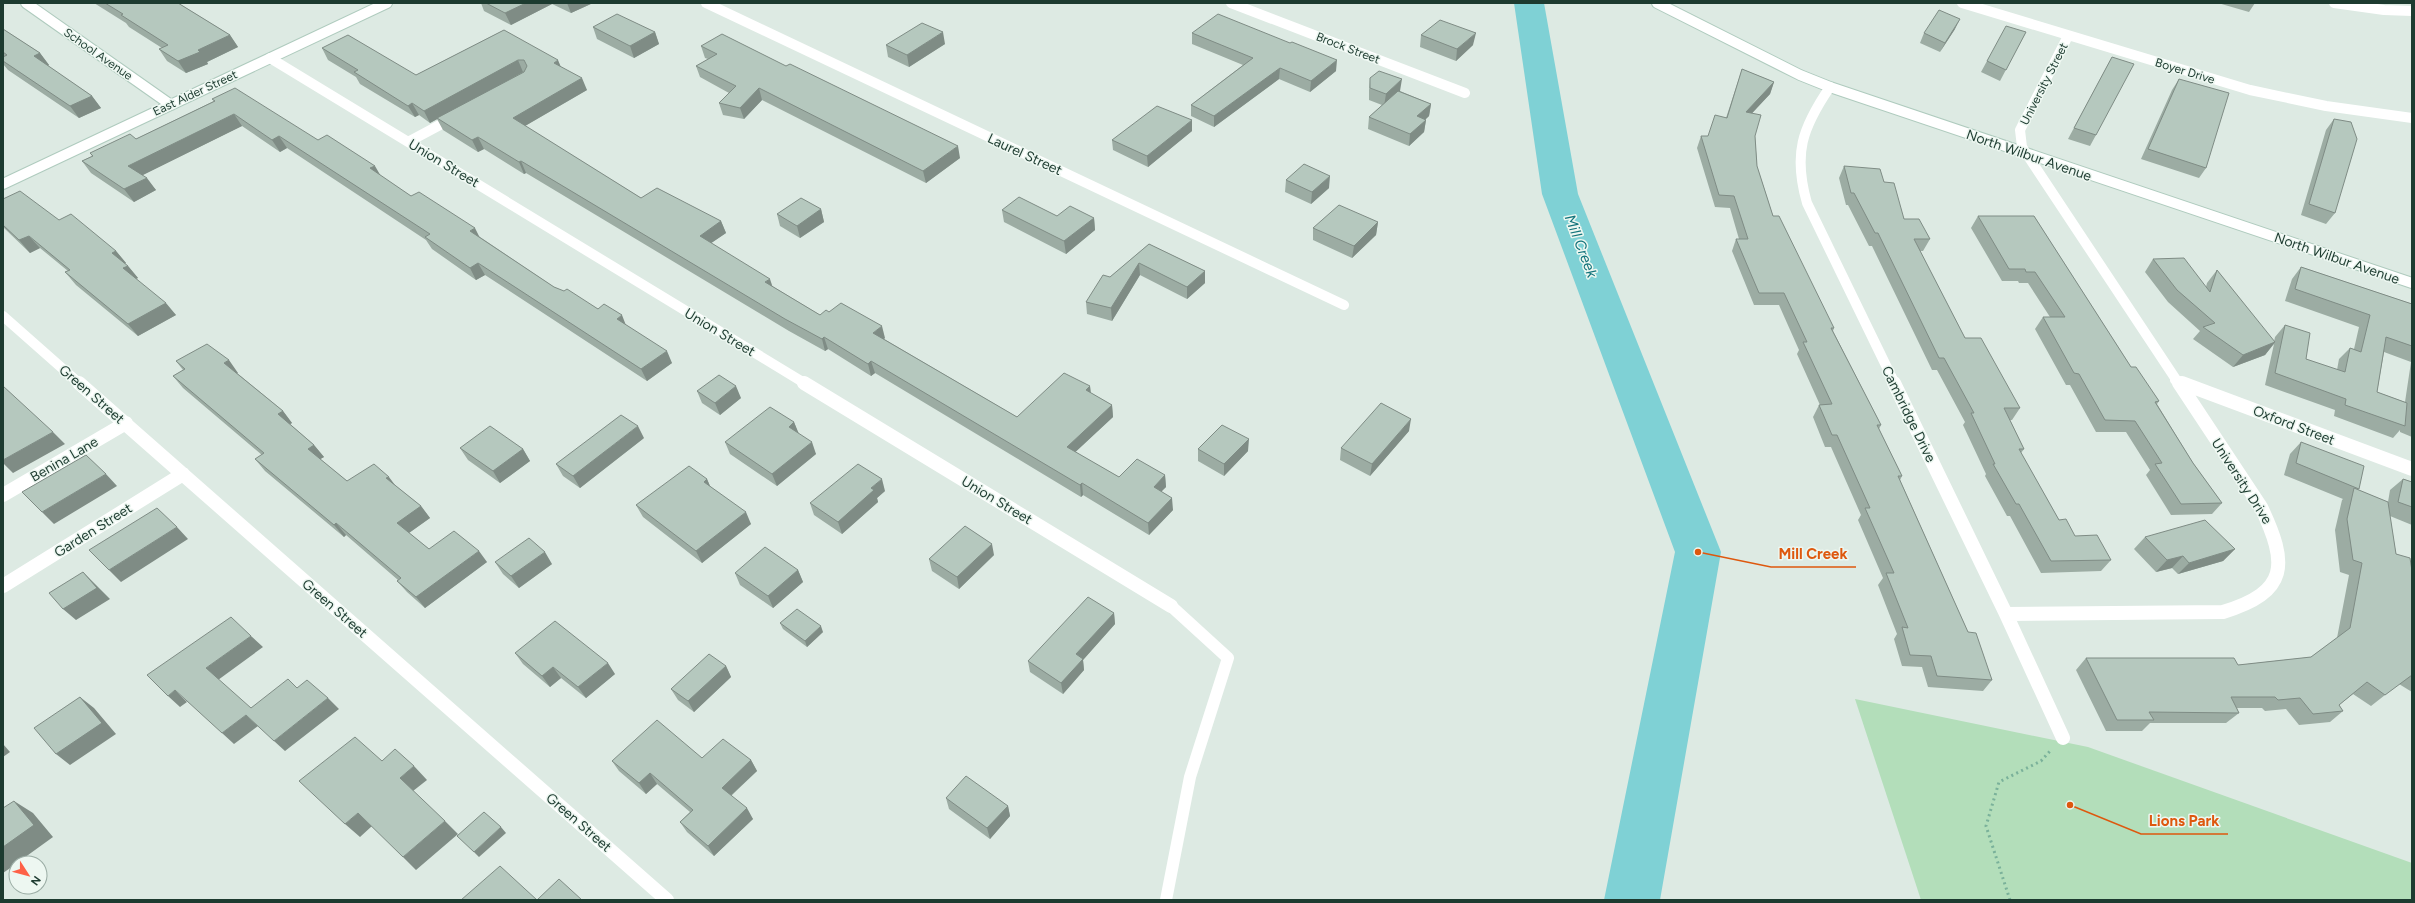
<svg xmlns="http://www.w3.org/2000/svg" width="2415" height="903" viewBox="0 0 2415 903" font-family="Figtree,sans-serif">
<rect width="100%" height="100%" fill="#ddeae3"/>
<path fill="#b3deba" d="M1855,699L2088,747L2412,863V900H1921Z"/>
<g fill="none" stroke-linecap="round" stroke-linejoin="round">
<path fill="#7fd1d5" fill-rule="evenodd" d="M1514,3H1544L1578,194L1721,552L1660,900H1604L1675,552L1542,194Z"/>
<defs>
<path id="secondary" d="M26,3L171,105
M1657,3L1800,75L1830,87L2412,283
M3,184L387,3"/>
</defs>
<use href="#secondary" stroke="#afcbbe" stroke-width="12"/>
<path stroke="#7ab19a" stroke-width="3" stroke-dasharray="2 3.5" stroke-linecap="butt" d="M2010,900L1986,826L1999,782L2041,761L2050,751"/>
<path stroke="#fff" stroke-width="12" d="M1166,900L1190,777L1228,658L1171,606"/>
<path stroke="#fff" stroke-width="10" d="M706,3L1344,305
M1231,3L1465,93
M1962,3L2250,90L2326,106L2412,118
M2334,3L2384,10L2412,11
M2068,36L2020,130L2022,147L2179,384
M270,58L806,384
M1830,87C1802,128 1793,154 1807,203L1895,384
M408,142L453,118
M3,316L80,384
M2175,380L2185,384"/>
<path stroke="#fff" stroke-width="14" d="M79,383L667,900
M804,383L1171,606
M1894,383L2006,614L2063,738
M2182,383L2412,469
M3,495L126,423
M3,586L183,474
M2006,614L2223,612C2289,592 2288,564 2261,507L2179,383"/>
<use href="#secondary" stroke="#fff" stroke-width="10"/>
</g>
<path fill="#9caca3" fill-rule="evenodd" d="M94,3H178L230,35L238,47L207,62L208,64L186,73L167,61L159,49L162,48L129,27L126,23Z
M481,3H593L571,13L552,4L511,25L484,11Z
M2218,3H2255L2249,12Z
M593,27L655,32L659,44L634,58L597,39Z
M3,29L40,53L49,65L48,66L92,96L101,108L79,118L8,70L3,64Z
M1955,29L1940,52L1920,43L1924,33Z
M504,30L561,67L587,90L525,126L641,198L721,221L726,233L711,243L772,286L820,315L885,338L884,339L1017,417L1090,386L1091,393L1112,405L1113,417L1075,452L1119,477L1165,475L1166,487L1161,491L1173,510L1149,535L1083,495L1081,497L875,373L871,376L828,349L825,351L789,331L526,173L524,174L484,149L478,152L443,130L437,119L430,123L419,115L415,117L360,84L356,77L328,60L322,48L416,75Z
M2026,32L2000,81L1981,72L1987,61Z
M1192,33L1336,71L1310,92L1279,79L1214,127L1191,116V105L1243,65L1192,44Z
M1421,35L1473,45L1456,61L1420,47Z
M945,44L909,67L888,57L886,45Z
M701,46L960,158L926,183L762,100L744,119L723,115L719,103L729,93L700,77L696,66L708,59L705,58Z
M2112,57L2096,135L2090,146L2068,139Z
M1742,69L1774,82L1770,94L1752,113L1755,136L1757,166L1773,216L1834,328L1833,331L1881,425L1879,429L1902,476L1900,480L1968,632L1992,680L1983,691L1928,687L1922,667L1902,666L1894,639L1897,634L1878,585L1883,578L1858,520L1861,515L1831,447H1825L1813,417L1819,405H1820L1797,354L1799,350L1779,305H1754L1732,251L1736,239H1739L1730,208L1715,207L1697,148L1701,136H1708L1726,118Z
M1370,78L1400,91L1431,104L1429,116L1425,120H1426L1424,132L1409,146L1368,129L1369,117L1382,105L1369,100V90Z
M2179,79L2206,168L2199,178L2141,159L2172,90Z
M212,99L318,140L380,176L411,196L480,237L554,287L598,309L626,325L672,363L647,381L485,275L476,280L432,249L426,240L287,148L280,152L242,126L142,175L156,190L134,202L91,173L82,161L92,156L90,153L136,139L214,101Z
M2334,119L2335,213L2326,224L2301,215L2326,130Z
M1192,131L1148,167L1113,150L1112,140Z
M1844,166L1884,182L1904,219L1930,239L1923,251H1920L1965,338L2020,408L2012,420H2010L2024,449L2021,453L2059,520L2075,536L2111,560L2101,571L2041,573L2010,516H2007L1985,476L1986,474L1963,425L1965,422L1937,370H1932L1872,246H1869L1848,205H1846L1839,178Z
M1286,180L1329,188L1311,204L1285,192Z
M3,199L59,220L116,251L126,263L125,264L128,266L138,278L136,279L176,315L138,336L76,285L65,272L68,271L40,248L30,253L3,227Z
M821,209L824,222L800,238L780,226L777,214Z
M1002,210L1057,216L1094,218L1095,230L1066,254L1004,222Z
M1978,216H2034L2131,367L2159,401L2157,404L2193,463L2222,503L2212,514L2171,515L2146,475L2150,470L2126,432H2096L2070,385H2066L2035,329L2043,317H2050L2028,283H2019L2018,281H2002L1971,228Z
M1378,222L1376,235L1352,258L1313,240V228Z
M1149,244L1205,271V283L1187,299L1140,275L1112,321L1087,314L1086,302L1110,277Z
M2153,259L2206,287L2207,283L2217,270L2274,342L2275,337L2285,325L2306,359L2337,370L2339,359L2350,348L2354,349L2359,327L2285,301L2292,279L2301,267L2412,304V437L2400,432V430L2393,438L2334,416L2335,410L2265,385L2274,344L2265,355L2233,367L2193,339L2200,331L2168,302L2145,272ZM2384,352L2411,362L2405,402L2377,392Z
M176,361L238,373H237L283,411L292,423L290,424L314,445L324,457L320,459L347,481L397,487L421,506L430,518L409,533L429,549L487,562L425,608L407,592L397,581L398,580L346,535L344,537L265,471L255,459L262,455L183,388L173,376L183,370Z
M697,391L741,398L720,415L702,403Z
M794,422L798,433L816,454L777,486L730,454L725,442Z
M1409,431L1370,476L1340,460L1341,448Z
M644,438L580,488L563,476L556,464Z
M2301,442L2359,489L2358,490L2388,502L2390,490L2403,479L2412,482V525L2390,516L2396,554L2412,571V692L2399,684L2371,706L2353,694L2339,705L2343,711L2330,722L2299,725L2286,709L2265,711L2262,708H2237L2239,713L2226,723H2150L2142,731H2106L2076,670L2086,658L2238,665L2311,657L2337,638L2349,575L2340,572L2335,530L2342,500L2343,499L2284,475L2290,454Z
M460,448L523,449L530,461L500,483L468,460Z
M1198,449L1248,451L1224,476L1198,461Z
M707,479L710,486L751,524L702,563L643,517L636,505Z
M885,491L877,498L878,502L842,534L814,515L810,503Z
M2145,537L2235,549L2223,561L2178,574L2172,568L2156,572L2134,549Z
M994,555L959,589L932,571L929,559Z
M495,562L552,564L519,588L503,574Z
M798,570L803,582L773,608L740,585L735,573Z
M1114,613L1115,624L1083,660L1084,670L1063,694L1030,672L1028,661Z
M780,623L823,632L807,647L783,629Z
M515,653L615,674L586,698L561,678L550,687L523,664Z
M726,666L731,677L694,712L678,700L671,689Z
M702,758L751,760L757,771L731,796L753,819L714,856L687,832L680,822L690,812L657,784L646,794L619,771L612,761Z
M946,798L1008,806L1010,816L990,839L949,809Z"/>
<path fill="#7f8c85" d="M526,3H552V4L511,25L505,13Z
M567,3H593L571,13Z
M1960,19L1955,29L1940,52L1945,43Z
M655,32L659,44L634,58L630,46Z
M943,32L945,44L909,67L907,55Z
M1476,33L1473,45L1456,61L1457,49Z
M230,35L238,47L207,62L208,64L186,73L178,61L198,50Z
M40,53L49,65L43,68L34,56Z
M518,60L523,72L430,123L424,111Z
M558,60L563,72L554,63Z
M1337,60L1336,71L1310,92L1311,81Z
M1280,68L1279,79L1214,127V116Z
M582,78L587,90L518,130L513,118Z
M1402,79L1400,91L1384,106L1386,94Z
M1774,82L1770,94L1742,124L1746,112Z
M759,88L762,100L744,119L740,108Z
M92,96L101,108L79,118L70,106Z
M412,103L419,115L415,117L408,106Z
M1431,104L1429,116L1415,129L1417,116Z
M234,114L242,126L137,178L128,166Z
M1192,120V131L1148,167L1147,156Z
M1426,120L1424,132L1409,146L1410,134Z
M279,136L287,148L280,152L272,140Z
M478,137L484,149L478,152L472,140Z
M958,146L960,158L926,183L923,171Z
M521,161L526,173L524,174L519,162Z
M375,166L382,178L370,168Z
M1330,176L1329,188L1311,204L1312,192Z
M147,178L156,190L134,202L124,189Z
M821,209L824,222L800,238L797,226Z
M1094,218L1095,230L1066,254L1064,241Z
M721,221L726,233L704,248L700,236Z
M1378,222L1376,235L1352,258L1354,246Z
M475,228L481,240L470,231Z
M29,236L40,248L30,253L19,240Z
M116,251L126,263L122,265L112,253Z
M478,263L485,275L476,280L470,268Z
M1139,263L1140,275L1112,321L1111,308Z
M128,266L138,278L133,280L123,268Z
M1205,271V283L1187,299V287Z
M770,279L774,291L765,282Z
M166,303L176,315L138,336L128,324Z
M622,315L627,328L617,319Z
M882,326L885,338L876,345L873,333Z
M824,337L828,349L825,351L822,339Z
M2275,342L2265,355L2233,367L2243,355Z
M667,351L672,363L647,381L641,369Z
M229,360L238,373L234,375L224,363Z
M871,361L875,373L871,376L868,364Z
M736,386L741,398L720,415L715,403Z
M1090,386L1091,398L1086,390Z
M1112,405L1113,417L1068,459L1067,447Z
M283,411L292,423L287,426L278,414Z
M1411,419L1409,431L1370,476L1372,464Z
M794,422L799,434L789,427Z
M638,426L644,438L580,488L573,476Z
M53,432L65,444L13,473L3,463V460Z
M1249,439L1248,451L1224,476V464Z
M812,442L816,454L777,486L772,474Z
M314,445L324,457L317,461L308,449Z
M523,449L530,461L500,483L493,471Z
M106,474L117,486L54,524L42,512Z
M1165,475L1166,487L1154,499V487Z
M389,477L398,489L386,478Z
M707,479L712,491L704,482Z
M882,479L885,491L877,498L878,502L842,534L838,522L871,488Z
M1082,483L1083,495L1081,497L1080,485Z
M1172,498L1173,510L1149,535L1148,523Z
M421,506L430,518L406,535L397,523Z
M746,512L751,524L702,563L696,551Z
M336,523L346,535L344,537L334,525Z
M177,527L188,539L121,582L109,570Z
M992,544L994,555L959,589L957,577Z
M2235,549L2223,561L2178,574L2189,563Z
M479,551L487,562L425,608L416,597Z
M545,552L552,564L519,588L511,576Z
M2183,556L2172,568L2156,572L2167,560Z
M798,570L803,582L773,608L768,596Z
M83,572L110,599L76,620L63,609Z
M1114,613L1115,624L1083,660L1084,670L1063,694L1061,683L1076,654Z
M821,626L823,632L807,647L805,641Z
M251,636L263,647L218,680L206,668Z
M608,663L615,674L586,698L578,687Z
M726,666L731,677L694,712L688,701Z
M553,667L561,678L550,687L542,676Z
M175,690L187,702L180,707L168,696Z
M80,697L94,708L116,734L70,765L56,754Z
M328,698L339,709L285,751L274,741Z
M246,715L258,726L234,744L222,733Z
M3,744L10,752L3,757Z
M751,760L757,771L728,798L722,788Z
M414,766L427,780L413,791L400,778Z
M650,773L657,784L646,794L639,783Z
M14,801L33,813L53,837L17,863H16V864L3,873V847Z
M1008,806L1010,816L990,839L987,828Z
M747,808L753,819L714,856L708,846Z
M358,813L372,826L360,837L345,824Z
M445,821L458,834L416,870L403,857Z
M501,827L506,833L479,857L474,852Z"/>
<path fill="#b5c8be" stroke="#7f8c85" d="M105,3H178L230,35L198,50L200,52L178,61L159,49L168,45L121,15L123,14Z
M486,3H526L505,13Z
M1939,10L1960,19L1945,43L1924,33Z
M617,14L655,32L630,46L593,27Z
M1218,14L1290,43L1292,42L1337,60L1311,81L1280,68L1214,116L1191,105L1253,58L1192,33Z
M1440,20L1476,33L1457,49L1421,35Z
M922,23L943,32L907,55L886,45Z
M2006,26L2026,32L2006,70L1987,61Z
M3,29L40,53L34,56L92,96L70,106L3,61V57L7,55L3,52Z
M504,30L558,60L554,63L582,78L513,118L641,198L657,188L721,221L700,236L770,279L765,282L820,315L826,310L829,312L841,303L882,326L873,333L1017,417L1064,373L1090,386L1086,390L1112,405L1067,447L1119,477L1137,459L1165,475L1154,487L1172,498L1148,523L1082,483L1080,485L871,361L868,364L824,337L822,339L785,319L521,161L519,162L478,137L472,140L437,118L524,72L527,66L524,60H518L424,111L412,103L408,106L354,72L358,70L322,48L348,35L416,75Z
M722,34L786,66L790,64L958,146L923,171L759,88L740,108L719,103L736,86L696,66L717,54L701,46Z
M2112,57L2134,64L2096,135L2074,128Z
M1742,69L1774,82L1746,112L1761,115L1755,136L1757,166L1773,216H1779L1834,328H1831L1881,425H1877L1902,476H1898L1968,632L1976,633L1992,680L1937,676L1931,656L1910,655L1902,627L1908,628L1886,573H1894L1865,508H1870L1837,435H1832L1819,405L1832,404L1803,342H1807L1784,293H1759L1736,239H1748L1734,196L1719,195L1701,136H1708L1715,115L1727,118Z
M1379,71L1402,79L1386,94L1370,88V78Z
M2179,79L2229,93L2206,168L2148,149Z
M235,88L318,140L327,135L375,166L370,168L411,196L419,192L475,228L470,231L554,287L564,291L567,289L598,309L604,304L622,315L617,319L667,351L641,369L478,263L470,268L425,237L430,234L279,136L272,140L234,114L128,166L147,178L124,189L82,161L93,156L90,153L130,134L136,139L215,101L212,99Z
M1398,91L1431,104L1417,116L1426,120L1410,134L1369,117Z
M1157,106L1192,120L1147,156L1112,140Z
M2334,119L2351,122L2357,139L2335,213L2309,204Z
M1304,164L1330,176L1312,192L1286,180Z
M1844,166L1880,169L1884,182L1894,183L1904,219H1919L1930,239H1914L1965,338H1981L2020,408H2004L2024,449H2019L2059,520L2066,519L2075,536L2097,535L2111,560L2051,561L2019,504H2016L1993,464H1995L1971,413H1974L1944,358H1939L1878,233H1875L1854,193H1851Z
M20,191L59,220L71,214L116,251L112,253L128,266L123,268L166,303L128,324L65,272L70,270L29,236L19,240L3,225V199Z
M1019,197L1057,216L1070,206L1094,218L1064,241L1002,210Z
M801,198L821,209L797,226L777,214Z
M1339,205L1378,222L1354,246L1313,228Z
M1978,216H2034L2131,367H2136L2159,401L2155,402L2193,463L2222,503L2181,504L2155,464L2162,463L2135,421L2105,420L2079,374L2074,373L2043,317H2065L2035,272H2026L2025,269H2009Z
M1149,244L1205,271L1187,287L1139,263L1111,308L1086,302L1103,275L1110,277Z
M2184,258L2210,292L2217,270L2275,342L2243,355L2203,327L2215,323L2177,290L2153,259Z
M2301,267L2412,304V346L2386,337L2377,392L2407,403L2405,426L2345,405L2346,399L2275,373L2285,325L2310,333L2306,359L2345,372L2350,348L2361,352L2370,315L2295,289Z
M207,344L229,360L224,363L283,411L278,414L314,445L308,449L347,481L374,464L389,477L386,478L421,506L397,523L429,549L454,531L479,551L416,597L397,581L401,578L336,523L334,525L255,459L264,453L173,376L185,369L176,361Z
M719,375L736,386L715,403L697,391Z
M3,386L53,432L3,460Z
M1381,403L1411,419L1372,464L1341,448Z
M770,407L794,422L789,427L812,442L772,474L725,442Z
M621,415L638,426L573,476L556,464Z
M1222,425L1249,439L1224,464L1198,449Z
M490,426L523,449L493,471L460,448Z
M2301,442L2364,466L2359,489L2296,463Z
M86,455L106,474L42,512L22,492Z
M858,464L882,479L871,488L874,490L838,522L810,503Z
M689,466L707,479L704,482L746,512L696,551L636,505Z
M2403,479L2412,482V507L2398,502Z
M2354,488L2388,502L2396,554L2410,558L2412,571V675L2385,695L2367,682L2339,705L2343,711L2313,714L2300,698L2278,700L2275,697H2231L2239,713L2149,712L2154,720H2117L2086,658H2234L2238,665L2311,657L2350,628L2362,563L2353,560L2347,519Z
M157,508L177,527L109,570L89,550Z
M2205,520L2235,549L2189,563L2183,556L2167,560L2145,537Z
M965,526L992,544L957,577L929,559Z
M529,538L545,552L511,576L495,562Z
M765,547L798,570L768,596L735,573Z
M83,572L97,588L63,609L49,593Z
M1088,597L1114,613L1076,654L1083,659L1061,683L1028,661Z
M797,609L821,626L805,641L780,623Z
M231,617L251,636L206,668L251,708L288,679L297,688L307,680L328,698L274,741L246,715L222,733L175,690L168,696L147,675Z
M555,621L608,663L578,687L553,667L542,676L515,653Z
M709,654L726,666L688,701L671,689Z
M80,697L102,723L56,754L34,728Z
M657,720L702,758L723,739L751,760L722,788L747,808L708,846L680,822L693,810L650,773L639,783L612,761Z
M355,737L382,761L395,749L414,766L400,778L445,821L403,857L358,813L345,824L299,781Z
M966,776L1008,806L987,828L946,798Z
M14,801L34,825L3,847V808Z
M484,812L501,827L474,852L457,836Z
M500,866L537,900L559,879L582,900H461Z"/>
<g text-anchor="middle" stroke-width="3" stroke-linejoin="round" paint-order="stroke">
<g font-size="12" fill="#1d3b30" stroke="#edf7f1">
<text transform="translate(1348 48) rotate(21)" y="4">Brock Street</text>
<text transform="translate(98 54) rotate(35)" y="4">School Avenue</text>
<text transform="translate(2185 71) rotate(17)" y="4">Boyer Drive</text>
<text transform="translate(2044 84) rotate(-63)" y="4">University Street</text>
<text transform="translate(195 93) rotate(-25)" y="4">East Alder Street</text>
</g>
<g font-size="14" fill="#1d3b30" stroke="#edf7f1">
<text transform="translate(1025 154) rotate(25)" y="5">Laurel Street</text>
<text transform="translate(2029 155) rotate(19)" y="5">North Wilbur Avenue</text>
<text transform="translate(444 163) rotate(31)" y="5">Union Street</text>
<text transform="translate(2337 258) rotate(19)" y="5">North Wilbur Avenue</text>
<text transform="translate(720 332) rotate(31)" y="5">Union Street</text>
<text transform="translate(92 394) rotate(41)" y="5">Green Street</text>
<text transform="translate(1909 414) rotate(64)" y="5">Cambridge Drive</text>
<text transform="translate(2294 425) rotate(21)" y="5">Oxford Street</text>
<text transform="translate(64 459) rotate(-30)" y="5">Benina Lane</text>
<text transform="translate(2242 481) rotate(57)" y="5">University Drive</text>
<text transform="translate(997 500) rotate(31)" y="5">Union Street</text>
<text transform="translate(93 530) rotate(-32)" y="5">Garden Street</text>
<text transform="translate(335 608) rotate(41)" y="5">Green Street</text>
<text transform="translate(579 822) rotate(41)" y="5">Green Street</text>
</g>
<g font-size="15" font-style="italic" fill="#13747b" stroke="#edf7f1">
<text transform="translate(1581 246) rotate(69)" y="5">Mill Creek</text>
</g>
</g>
<path fill="none" stroke="#de580e" stroke-width="1.5" d="M1698 552L1771 567H1856M2070 805L2141 834H2228"/>
<g fill="#de580e" stroke="#edf7f1" stroke-width="1.5">
<circle cx="1698" cy="552" r="4"/>
<circle cx="2070" cy="805" r="4"/>
</g>
<g font-size="15" text-anchor="middle" font-weight="bold" fill="#de580e" stroke="#edf7f1" stroke-width="3" stroke-linejoin="round" paint-order="stroke">
<text x="1813" y="559">Mill Creek</text>
<text x="2184" y="826">Lions Park</text>
</g>
<rect width="2415" height="903" fill="none" stroke="#1d3b30" stroke-width="8"/>
<g transform="translate(28 875) rotate(126)"><circle r="19" fill="#edf7f1" stroke="#9aaca4"/>
<path d="M0-3L7 15L0 10L-7 15Z" fill="#fe6147"/>
<text y="-6" font-size="11" font-weight="bold" text-anchor="middle" fill="#1d3b30">N</text>
</g>
</svg>
